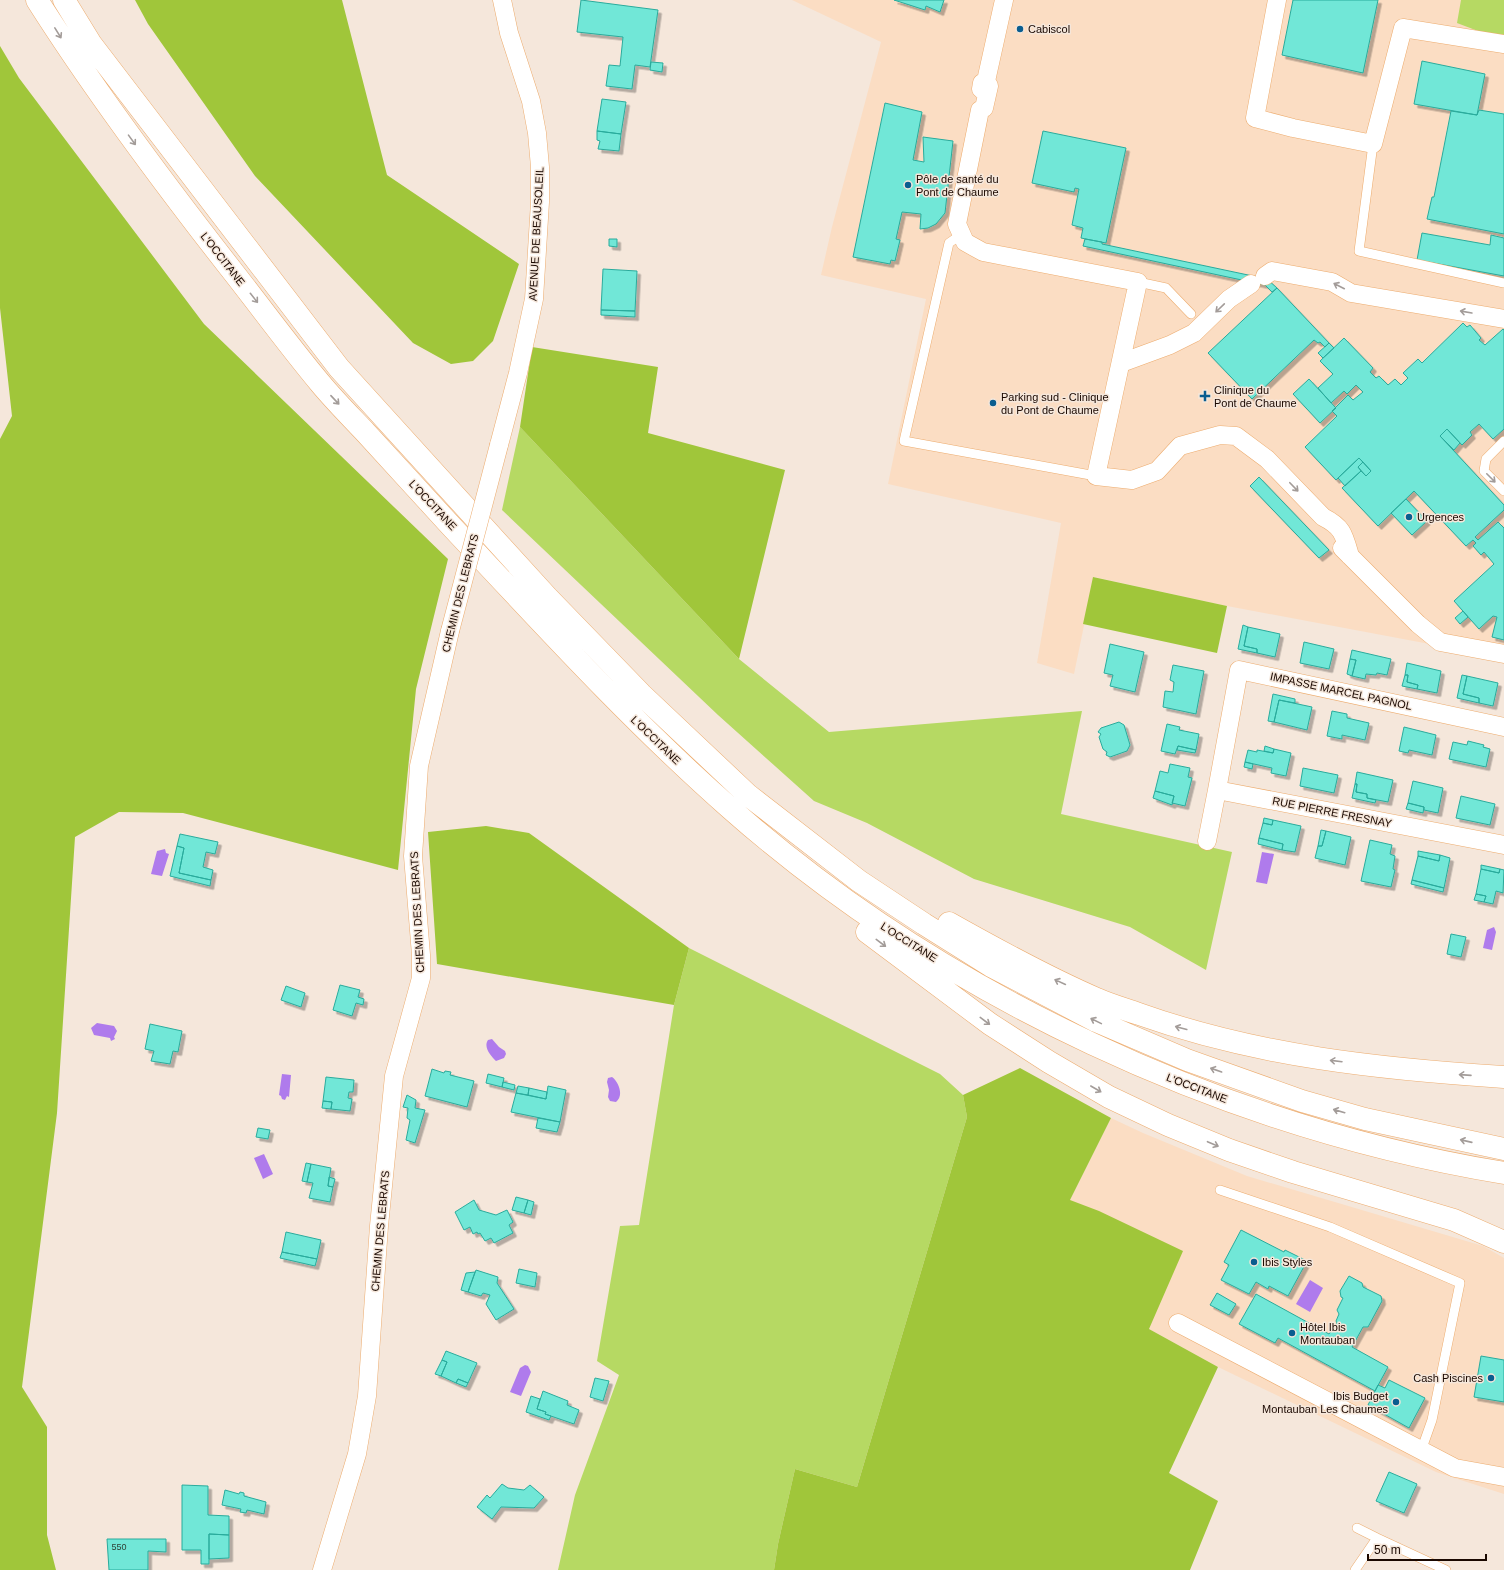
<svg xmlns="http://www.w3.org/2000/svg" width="1504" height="1570" viewBox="0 0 1504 1570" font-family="Helvetica,sans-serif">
<defs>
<filter id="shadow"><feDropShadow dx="3.5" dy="3.5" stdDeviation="0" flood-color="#0004"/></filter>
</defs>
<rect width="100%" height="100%" fill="#f5e7db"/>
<path fill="#fbddc3" d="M792,0H1504V658L1227,606L1094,577L1074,674L1037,663L1061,523L888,484L926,299L821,275L832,227L881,42Z
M1111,1118L1143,1133L1247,1176L1483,1246L1504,1258V1494L1436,1472L1218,1367L1149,1329L1070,1200Z"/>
<path fill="#b6d963" d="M1461,0H1504V37L1478,31L1457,23Z
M520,427L739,659L829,732L1082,711L1061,814L1232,852L1206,970L1130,927L974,879L867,823L814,801L718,715L502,510Z
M689,948L940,1074L963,1095L967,1117L857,1487L795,1469L778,1544L774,1570H558L575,1495L619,1375L597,1361L620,1226L639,1225L674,1005Z"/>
<path fill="#a0c63a" d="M135,0H342L387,175L519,264L493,341L473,361L451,364L413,343L255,176L148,24Z
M0,46L19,78L204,324L448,559L416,689L398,870L183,813L119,812L75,837L57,1113L22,1387L47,1427V1535L56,1570H0V439L12,416L0,308Z
M532,347L658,367L648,433L785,470L739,659L520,427Z
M1093,577L1227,606L1217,653L1083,624Z
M486,826L529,833L689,948L674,1005L437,964L428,832Z
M1020,1068L1111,1118L1070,1200L1099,1211L1183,1251L1149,1329L1218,1367L1169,1473L1218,1501L1190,1570H774L778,1544L795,1469L857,1487L967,1117L963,1095Z"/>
<path fill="#af7bec" d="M165,849L166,853L169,854L162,876L151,874L157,851Z
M1262,852L1274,854L1267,884L1256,882Z
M1494,927L1496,932L1492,950L1483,948L1487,930Z
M97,1023L114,1026L117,1031L114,1037L115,1039L111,1041L110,1038L94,1035L91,1028Z
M492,1039L499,1047L505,1051L506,1054L504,1058L496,1061C491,1056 483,1047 488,1040Z
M282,1074L291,1075L289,1097L287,1096L285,1100L282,1099L281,1096L279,1095Z
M612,1077C619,1082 624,1096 616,1102L610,1101L608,1097L609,1090L607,1082L608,1078Z
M264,1154L273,1174L263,1179L254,1158Z
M1310,1280L1323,1288L1310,1312L1296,1304Z
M525,1365L528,1366L531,1372L521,1396L510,1392L520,1368Z"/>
<path fill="#71e7d7" stroke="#29ab9c" filter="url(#shadow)" d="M581,0L658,10L650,67L635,65L632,89L606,86L609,65L620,66L623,37L577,32Z
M894,0H944L940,12L926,6L925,10Z
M1293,0H1378L1363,73L1282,55Z
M1422,61L1485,74L1477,115L1414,104Z
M651,62L663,63L662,72L650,70Z
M602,99L626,102L621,134L597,131Z
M885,103L922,112L913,160L924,162L923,137L953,141L945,213L936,224L928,228L920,229L921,214L902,212L896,239L900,240L895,261L891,260L890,264L853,257Z
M1479,110L1504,114V234L1427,219L1432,197H1434L1451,111L1477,115Z
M597,131L621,134L619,151L598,149L600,141L597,140Z
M1043,131L1126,148L1106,243L1081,238L1083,228L1072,225L1079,189L1075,188L1074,192L1032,183Z
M1422,233L1490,245L1491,235L1504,238V276L1417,260Z
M609,239H617V247L609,246Z
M1085,239L1102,242V244L1267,279L1277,288L1272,292L1265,285L1083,246Z
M603,269L637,271L635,311L601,310Z
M1277,288L1329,343L1325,347L1320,342L1318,343L1314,340L1252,399L1208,353Z
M601,310L635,311V317L601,315Z
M1463,323L1467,327L1470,325L1481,338L1479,340L1485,345L1503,329L1504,330V429L1493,439L1479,424L1470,432L1472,435L1462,445L1447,429L1440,436L1504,505V510L1475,537L1478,540L1498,522L1504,528V640L1492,637L1497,617L1493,616L1479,629L1454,601L1494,564L1484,552L1481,555L1473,546L1476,543L1473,540L1466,546L1414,491L1378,526L1342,488L1361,471L1366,476L1371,471L1359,458L1336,480L1305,447L1337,416L1332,411L1348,395L1353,400L1363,392L1356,385L1347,394L1344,391L1331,403L1318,388L1333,374L1320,361L1344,338L1373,368L1370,372L1376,378L1379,376L1388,385L1395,379L1401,385L1408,378L1403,373L1418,359L1422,363Z
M1329,343L1334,348L1323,358L1318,353Z
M1309,379L1336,408L1320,423L1293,394Z
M1447,429L1460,443L1454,450L1440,436Z
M1359,458L1363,462L1358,467L1361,471L1345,486L1338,478Z
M1363,462L1371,471L1366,476L1358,467Z
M1259,477L1329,550L1319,558L1250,486Z
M1406,499L1427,521L1412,535L1391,513Z
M1463,611L1468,617L1460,624L1455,618Z
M1243,625L1248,627L1244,646L1257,649V653L1238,649Z
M1248,627L1280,634L1275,657L1257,653V649L1244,646Z
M1304,642L1334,649L1329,669L1300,663Z
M1110,644L1144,652L1135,692L1110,686L1113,675L1104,673Z
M1352,650L1391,659L1387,675L1377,673L1376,675L1366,674L1365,679L1352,676L1356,660L1350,659Z
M1350,659L1356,660L1352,676L1347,674Z
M1407,663L1441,671L1437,693L1417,689L1418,685L1407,682L1408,675H1405Z
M1173,665L1204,671L1196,714L1163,707L1165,691L1173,692L1174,682L1170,680Z
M1405,675H1408L1407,682L1418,685L1417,689L1402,686Z
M1462,675L1467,676L1463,694L1479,698V703L1457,698Z
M1467,676L1498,683L1493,706L1479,703V698L1463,694Z
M1273,694L1295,699V703L1279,700L1274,722L1268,721Z
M1279,700L1312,707L1307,730L1274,722Z
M1332,711L1347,714V718L1369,723L1365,740L1342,735V739L1327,736Z
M1119,722L1124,725L1130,745L1127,751L1110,757L1106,755L1107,752L1103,749L1099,737L1101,734L1098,732L1101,728Z
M1167,724L1180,727L1179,730L1199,734L1196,750L1178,746L1175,754L1161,751Z
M1404,727L1436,735L1432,755L1409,750L1408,753L1399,751Z
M1468,741L1484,745L1483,747L1490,749L1486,767L1449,759L1453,742L1467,745Z
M1178,746L1196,750L1195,753L1177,750Z
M1265,746L1274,749L1273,753L1264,751Z
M1274,749L1291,753L1286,776L1271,773L1272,768L1245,762L1248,750L1257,752V750L1273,753Z
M1245,762L1253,764L1252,769L1244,767Z
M1170,764L1190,768L1188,777L1192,778L1185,806L1172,803L1174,796L1155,791L1160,771L1168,773Z
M1303,768L1338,775L1334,793L1300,786Z
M1357,772L1393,780L1388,802L1367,798V794L1356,792L1357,784H1355Z
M1413,781L1443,788L1438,813L1424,810V807L1408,803Z
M1355,784H1357L1356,792L1367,794V798L1376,800L1375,803L1352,798Z
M1155,791L1174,796L1172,805L1153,798Z
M1461,796L1495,804L1490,825L1456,818Z
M1408,803L1424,807L1423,813L1406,809Z
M1264,818L1273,820L1272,825L1263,823Z
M1273,820L1301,826L1295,852L1282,850L1283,844L1259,838L1263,823L1272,825Z
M1321,830L1326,831L1322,846H1318Z
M1326,831L1351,837L1345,865L1315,858L1318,846H1322Z
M180,834L218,842L215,854L206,852L203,867L213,870L211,880L179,873L184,848L177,846Z
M1259,838L1283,844L1282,850L1258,844Z
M1370,840L1392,845L1390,854L1395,856L1393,869L1395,870L1391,887L1361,881Z
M177,846L184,848L179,873L211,880L210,886L170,876Z
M1418,851L1440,855L1439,861L1418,856Z
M1440,855L1450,858L1444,888L1412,880L1418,856L1439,861Z
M1481,865L1500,869L1499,873L1481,869Z
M1481,869L1499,873L1500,869L1504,870L1503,893L1496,891L1493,904L1484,902L1486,896L1476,894Z
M1412,880L1444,888L1443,892L1411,884Z
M1476,894L1486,896L1484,902L1474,900Z
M1451,934L1466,937L1461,957L1447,954Z
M340,985L360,990L358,997L364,999L363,1005L356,1003L352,1016L333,1010Z
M286,986L305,993L301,1007L281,1000Z
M150,1024L182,1031L178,1052L173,1051L170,1064L151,1061L154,1051L145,1049Z
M432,1069L444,1073L445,1071L451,1072L450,1075L474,1081L467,1107L425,1096Z
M488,1074L504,1078L502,1087L486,1083Z
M326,1077L354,1080L353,1092H349L348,1098L352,1099L350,1111L331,1109L332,1102L323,1101Z
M503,1082L515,1085L514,1090L502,1087Z
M518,1086L529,1088L528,1095L516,1093Z
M548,1086L566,1090L560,1122L511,1112L516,1093L546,1099Z
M529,1088L547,1092L546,1099L528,1095Z
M407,1095L416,1100L415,1108L425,1110L415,1143L406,1140L410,1120L407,1118L408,1108L403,1107Z
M323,1101L332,1102L331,1109L322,1108Z
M538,1118L560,1122L557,1132L536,1128Z
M258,1128L270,1130L268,1139L256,1137Z
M306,1163L311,1164L307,1182L302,1181Z
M311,1164L331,1168L328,1186L333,1187L330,1202L309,1198L313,1183L307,1182Z
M329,1177L335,1179L333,1187L328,1186Z
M516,1197L528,1200L524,1213L512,1210Z
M474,1200L479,1210L496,1215L507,1210L513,1222L509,1225L513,1233L494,1243L491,1238L485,1241L480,1233L478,1234L477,1232L473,1234L470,1227L464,1230L455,1212Z
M528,1200L534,1202L531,1215L524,1213Z
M1241,1230L1284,1252L1285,1250L1307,1261L1288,1296L1269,1286L1268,1289L1256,1282L1249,1294L1221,1280L1229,1265L1224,1262Z
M286,1232L321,1240L317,1259L282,1252Z
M282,1252L317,1259L315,1266L280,1258Z
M519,1269L537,1273L535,1287L516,1283Z
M476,1270L498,1277L497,1283L514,1309L496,1320L486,1304L490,1295L483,1293L481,1296L468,1292Z
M475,1272L468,1292L461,1290L466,1273Z
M1349,1276L1362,1283L1363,1287L1381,1296L1382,1301L1368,1327H1363L1352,1347L1388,1367L1375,1391L1278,1338L1275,1343L1239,1324L1256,1294L1329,1334L1337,1323L1336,1321L1339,1314L1337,1310L1343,1298L1341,1297L1340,1291Z
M1217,1293L1236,1304L1229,1315L1210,1305Z
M446,1351L477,1363L468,1383L458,1379L456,1383L441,1376L447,1362L442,1360Z
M1481,1356L1504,1360V1402L1474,1397Z
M442,1360L447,1362L441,1376L435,1374Z
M595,1378L609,1381L603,1401L590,1397Z
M458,1379L468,1383L466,1387L456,1383Z
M1389,1380L1425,1398L1409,1428L1368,1405L1378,1385L1385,1388Z
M543,1391L568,1401L567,1405L579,1410L574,1424L545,1414L546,1412L537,1409Z
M531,1396L540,1399L537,1409L546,1412L545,1414L551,1416L549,1420L526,1412Z
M1389,1472L1417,1484L1404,1513L1376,1501Z
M502,1484L508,1488L524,1490L530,1485L544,1497L534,1508L501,1507L492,1519L477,1507L487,1495L490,1498Z
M182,1485L208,1486V1515L229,1516V1535L209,1534V1564H201V1550H182Z
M225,1490L239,1494L240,1492L244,1493V1496L266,1502L264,1514L247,1510L246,1513L240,1512L241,1509L222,1505Z
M209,1534L229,1535V1558L209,1559Z
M107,1539H166V1552L148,1551V1570H109Z"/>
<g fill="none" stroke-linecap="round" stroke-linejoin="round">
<defs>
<path id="lane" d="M1373,144L1359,251L1504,283
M962,234L949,243L904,441L1096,476
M1138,282L1166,288L1191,314
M1504,441L1486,459L1484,471L1504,491
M1220,1190L1330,1227L1460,1283L1432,1420L1421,1451
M1357,1528L1377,1538
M1355,1570L1377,1538L1446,1570"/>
<path id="street" d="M1277,0L1255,118L1293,128L1373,144L1403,28L1504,44
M986,81L989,86L984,108L980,110L957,224L965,242L983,252L1138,282L1096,476L1132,480L1157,471L1180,446L1220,435L1236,436L1267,459L1323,517C1343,527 1344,535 1350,556
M981,89L982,83L986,81L1004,0
M1265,276L1272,271L1332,282L1351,293L1504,319
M1121,363L1170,345L1194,333L1229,299L1251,284
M499,445L518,373L534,299L540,202V167L537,133L531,101L509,33L502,0
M1342,548L1418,624L1440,642L1504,654
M1504,727L1239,670L1217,790L1504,845
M1207,841L1217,790
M1178,1323L1455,1468L1504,1477
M322,1570L357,1454L367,1396L379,1226L394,1076L421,978V955L413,856L419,766L450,631"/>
<path id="highway" d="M37,0C96,93 162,181 230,268C260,306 289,346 320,383C334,400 350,416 366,433C394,464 423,495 451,526C542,623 631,721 731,809C943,996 1225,1127 1504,1173
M64,0L91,44L339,368L547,597L641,694L748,795L859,881L924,924L991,966L1096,1021L1187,1060L1302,1101L1365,1119L1504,1149
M949,923C997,950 1046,977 1097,999C1110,1005 1125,1009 1139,1014C1257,1056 1380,1069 1504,1077
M867,932L990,1024L1049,1062L1109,1097L1168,1125L1229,1150L1293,1172L1454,1220L1504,1242"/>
</defs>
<use href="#lane" stroke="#edac6e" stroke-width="10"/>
<use href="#street" stroke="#edac6e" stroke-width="19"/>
<use href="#highway" stroke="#edac6e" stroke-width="23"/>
<use href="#lane" stroke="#fff" stroke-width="9"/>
<use href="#street" stroke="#fff" stroke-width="18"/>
<use href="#highway" stroke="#fff" stroke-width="22"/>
<defs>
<path id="street-bridge" d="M450,631L499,445"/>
</defs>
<use href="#street-bridge" stroke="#edac6e" stroke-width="19" stroke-linecap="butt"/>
<use href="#street-bridge" stroke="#fff" stroke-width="18"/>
</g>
<defs><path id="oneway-shaft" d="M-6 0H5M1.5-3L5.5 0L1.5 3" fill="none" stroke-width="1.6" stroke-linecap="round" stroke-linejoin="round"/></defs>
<g stroke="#a39c99">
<use href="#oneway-shaft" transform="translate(58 33) rotate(58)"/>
<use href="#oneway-shaft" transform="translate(132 140) rotate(54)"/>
<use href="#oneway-shaft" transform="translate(1339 286) rotate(-153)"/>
<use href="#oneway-shaft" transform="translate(254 298) rotate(52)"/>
<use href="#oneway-shaft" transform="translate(1220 308) rotate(136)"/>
<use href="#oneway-shaft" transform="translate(1466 312) rotate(-170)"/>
<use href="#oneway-shaft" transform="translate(335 400) rotate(47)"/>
<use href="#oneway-shaft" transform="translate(1491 478) rotate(45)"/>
<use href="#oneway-shaft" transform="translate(1294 487) rotate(46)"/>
<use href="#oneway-shaft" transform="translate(881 943) rotate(37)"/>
<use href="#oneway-shaft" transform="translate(1060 982) rotate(-155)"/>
<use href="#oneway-shaft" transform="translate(985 1021) rotate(37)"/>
<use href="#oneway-shaft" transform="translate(1096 1021) rotate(-154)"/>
<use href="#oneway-shaft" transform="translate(1181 1028) rotate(-165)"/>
<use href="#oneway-shaft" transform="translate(1336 1061) rotate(-173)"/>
<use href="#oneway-shaft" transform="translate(1216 1070) rotate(-161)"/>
<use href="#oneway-shaft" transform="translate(1465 1075) rotate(-176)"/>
<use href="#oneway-shaft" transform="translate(1096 1089) rotate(30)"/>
<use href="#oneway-shaft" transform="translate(1339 1111) rotate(-164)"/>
<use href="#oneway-shaft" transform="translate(1466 1141) rotate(-167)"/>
<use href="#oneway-shaft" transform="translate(1213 1144) rotate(23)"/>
</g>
<g fill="#0a5d8f" stroke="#f5e7db" stroke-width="1.5">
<circle cx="1020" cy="29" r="4"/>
<circle cx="908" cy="185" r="4"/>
<path d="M1203 390h4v4h4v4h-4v4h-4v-4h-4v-4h4z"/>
<circle cx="993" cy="403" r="4"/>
<circle cx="1409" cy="517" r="4"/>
<circle cx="1254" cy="1262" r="4"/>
<circle cx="1292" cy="1333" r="4"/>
<circle cx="1491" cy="1378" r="4"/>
<circle cx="1396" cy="1402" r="4"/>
</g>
<g text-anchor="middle" stroke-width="3" stroke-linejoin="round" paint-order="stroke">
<g font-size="9" fill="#304036">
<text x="119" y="1550">550</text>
</g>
<g font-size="11" fill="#1a0800" stroke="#f5e7db" text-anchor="start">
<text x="1028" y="33">Cabiscol</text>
<text x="916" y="183">Pôle de santé du<tspan x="916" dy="13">Pont de Chaume</tspan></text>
<text x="1214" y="394">Clinique du<tspan x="1214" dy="13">Pont de Chaume</tspan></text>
<text x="1001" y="401">Parking sud - Clinique<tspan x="1001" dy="13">du Pont de Chaume</tspan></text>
<text x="1417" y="521">Urgences</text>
<text x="1262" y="1266">Ibis Styles</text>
<text x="1300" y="1331">Hôtel Ibis<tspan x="1300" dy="13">Montauban</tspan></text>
<text x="1483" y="1382" text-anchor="end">Cash Piscines</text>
<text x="1388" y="1400" text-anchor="end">Ibis Budget<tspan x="1388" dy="13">Montauban Les Chaumes</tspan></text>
</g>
<g font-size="11" fill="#1a0800" stroke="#f5e7db">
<text transform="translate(536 234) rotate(-87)" y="4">AVENUE DE BEAUSOLEIL</text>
<text transform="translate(223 259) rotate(52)" y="4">L'OCCITANE</text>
<text transform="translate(433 505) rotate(47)" y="4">L'OCCITANE</text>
<text transform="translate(460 593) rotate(-76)" y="4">CHEMIN DES LEBRATS</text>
<text transform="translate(1341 691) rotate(12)" y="4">IMPASSE MARCEL PAGNOL</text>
<text transform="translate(656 740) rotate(44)" y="4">L'OCCITANE</text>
<text transform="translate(1332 812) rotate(11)" y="4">RUE PIERRE FRESNAY</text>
<text transform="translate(417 912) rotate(-93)" y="4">CHEMIN DES LEBRATS</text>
<text transform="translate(909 942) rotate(32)" y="4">L'OCCITANE</text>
<text transform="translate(1197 1088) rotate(21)" y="4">L'OCCITANE</text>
<text transform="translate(380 1231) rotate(-85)" y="4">CHEMIN DES LEBRATS</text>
</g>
</g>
<path d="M1368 1554v6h118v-6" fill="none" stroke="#1a0800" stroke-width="2"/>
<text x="1374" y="1554" font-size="12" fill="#1a0800" stroke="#f5e7db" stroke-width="3" paint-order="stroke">50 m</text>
</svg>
